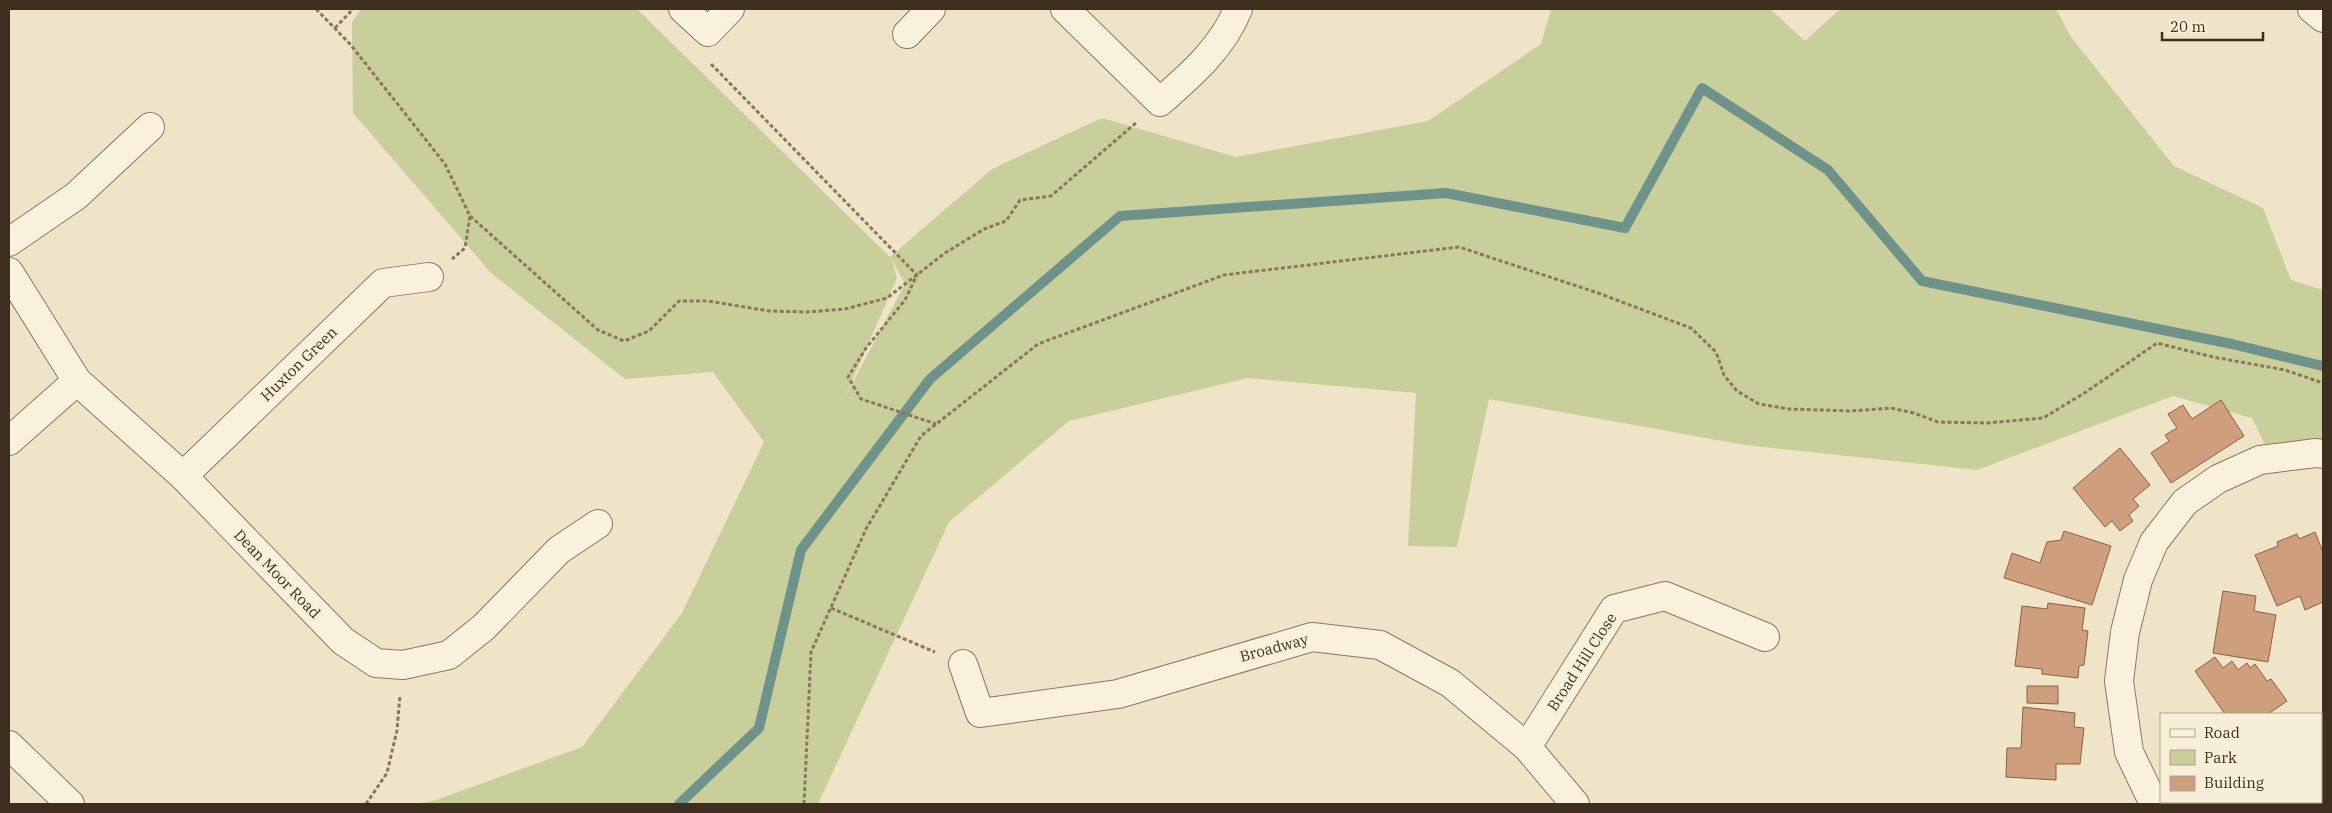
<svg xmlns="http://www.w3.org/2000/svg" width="2332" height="813" viewBox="0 0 2332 813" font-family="'IBM Plex Serif',serif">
<rect width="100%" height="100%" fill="#f0e4c8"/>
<path fill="#c9cf9b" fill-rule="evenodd" d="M361,9H637L890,257L992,169L1102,118L1236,157L1428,121L1541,44L1551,9H1770L1805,41L1840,9H2056L2071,37L2174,166L2263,208L2291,280L2323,290V454L2272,459L2252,418L2173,396L1977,470L1745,445L1489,399L1457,547L1408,546L1416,393L1248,378L1069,421L949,522L818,804H417L436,800L582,747L682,613L764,442L713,372L625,379L491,273L353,113L352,22ZM892,260L905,284L846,395L897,278Z"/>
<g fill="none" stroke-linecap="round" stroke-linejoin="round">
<path stroke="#6f938a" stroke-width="10" d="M679,804L759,728L801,550L930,379L1120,216L1446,193L1625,228L1702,88L1828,170L1922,281L2232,344L2323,366"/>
</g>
<path fill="#cf9f7d" stroke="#8d5f41" d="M2221,400L2244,436L2171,483L2151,453L2169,441L2165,435L2177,428L2168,414L2183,405L2192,419Z
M2120,448L2150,485L2133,499L2139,506L2129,515L2133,521L2120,531L2112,521L2105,527L2073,488Z
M2064,531L2111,546L2092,605L2004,578L2012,553L2040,563L2047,542L2061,540Z
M2315,532L2323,552V602L2305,610L2300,596L2277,606L2255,555L2278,546L2277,542L2297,534L2299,539Z
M2223,591L2256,596L2254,611L2276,615L2268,662L2213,653Z
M2048,603L2085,608L2082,630L2088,631L2084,665L2079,666L2078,678L2042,674V669L2015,666L2022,606L2047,609Z
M2215,657L2223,668L2232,661L2238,670L2247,663L2250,668L2255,664L2267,681L2271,679L2287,701L2268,714H2225L2195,671Z
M2027,686H2058V704L2027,703Z
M2023,707L2075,713L2074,727L2084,728L2080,764H2056V780L2006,777L2007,748H2021Z
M2321,771L2323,774V782L2321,784Z
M2321,788L2323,790V798L2321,801Z
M2273,802H2320L2317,804H2275Z"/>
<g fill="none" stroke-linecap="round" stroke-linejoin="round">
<defs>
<path id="minor" d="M683,9L708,32L730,9
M1065,9L1160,102C1191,75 1223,47 1238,9
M2312,9L2323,18
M907,34L931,9
M9,242L76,196L150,127
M9,272L77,381L183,476L343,641L376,663L403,665L449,655L484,627L559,550L598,524
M9,441L77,381
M183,476L383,283L429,277
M963,664L980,713L1118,694L1312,637L1380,645L1450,683L1527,747L1575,804
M9,745L70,804
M1527,747L1614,609L1665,596L1765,637
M2154,804L2129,752L2119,681L2125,632L2138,580L2154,542L2185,502L2218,479L2260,460L2316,453L2323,454"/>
</defs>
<use href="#minor" stroke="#8d765c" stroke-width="30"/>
<path stroke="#8d765c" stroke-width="3" stroke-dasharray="4 2.5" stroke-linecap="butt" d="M316,9L350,44L445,164L470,216L465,248L452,259
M335,28L353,9
M711,64L917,275L905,300L866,348L848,377L861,399L936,424
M470,216L598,330L624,341L649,331L679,301H708L769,311L808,312L845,309L887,298L945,253L984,229L1006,221L1020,200L1051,196L1137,122
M831,608L935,652
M366,804L387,773L397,730L400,695
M804,804L811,652L866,529L921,436L1038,344L1224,275L1459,247L1598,293L1691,328L1716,352L1724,375L1737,391L1759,404L1789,409L1851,411L1891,408L1914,413L1938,422L1987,423L2043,418L2086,392L2157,343L2213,357L2285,370L2323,383"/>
<use href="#minor" stroke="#faf1dc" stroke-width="28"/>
</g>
<g text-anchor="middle" stroke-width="5" stroke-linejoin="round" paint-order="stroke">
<g font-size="15" fill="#3d2e20" stroke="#f7eed8">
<text transform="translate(299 364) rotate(-44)" y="5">Huxton Green</text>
<text transform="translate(277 574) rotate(46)" y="5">Dean Moor Road</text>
<text transform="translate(1274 648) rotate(-15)" y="5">Broadway</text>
<text transform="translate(1582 662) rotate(-57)" y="5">Broad Hill Close</text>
</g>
</g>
<rect width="2332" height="813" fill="none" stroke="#3d2e20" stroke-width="20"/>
<rect x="2160" y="713" width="162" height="90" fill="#f7eed8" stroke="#ada18e"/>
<rect x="2170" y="729" width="25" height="8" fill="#faf1dc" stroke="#ada18e"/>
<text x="2204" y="738" font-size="15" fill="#3d2e20">Road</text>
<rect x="2170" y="750" width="25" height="15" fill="#c9cf9b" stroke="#ada18e"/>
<text x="2204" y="763" font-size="15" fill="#3d2e20">Park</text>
<rect x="2170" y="776" width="25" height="15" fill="#cf9f7d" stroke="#ada18e"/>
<text x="2204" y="788" font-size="15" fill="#3d2e20">Building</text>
<path d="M2162 32v8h101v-8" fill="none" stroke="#3d2e20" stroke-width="2.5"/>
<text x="2170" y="32" font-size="15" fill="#3d2e20" stroke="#f7eed8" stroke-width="4" paint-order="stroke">20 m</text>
</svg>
